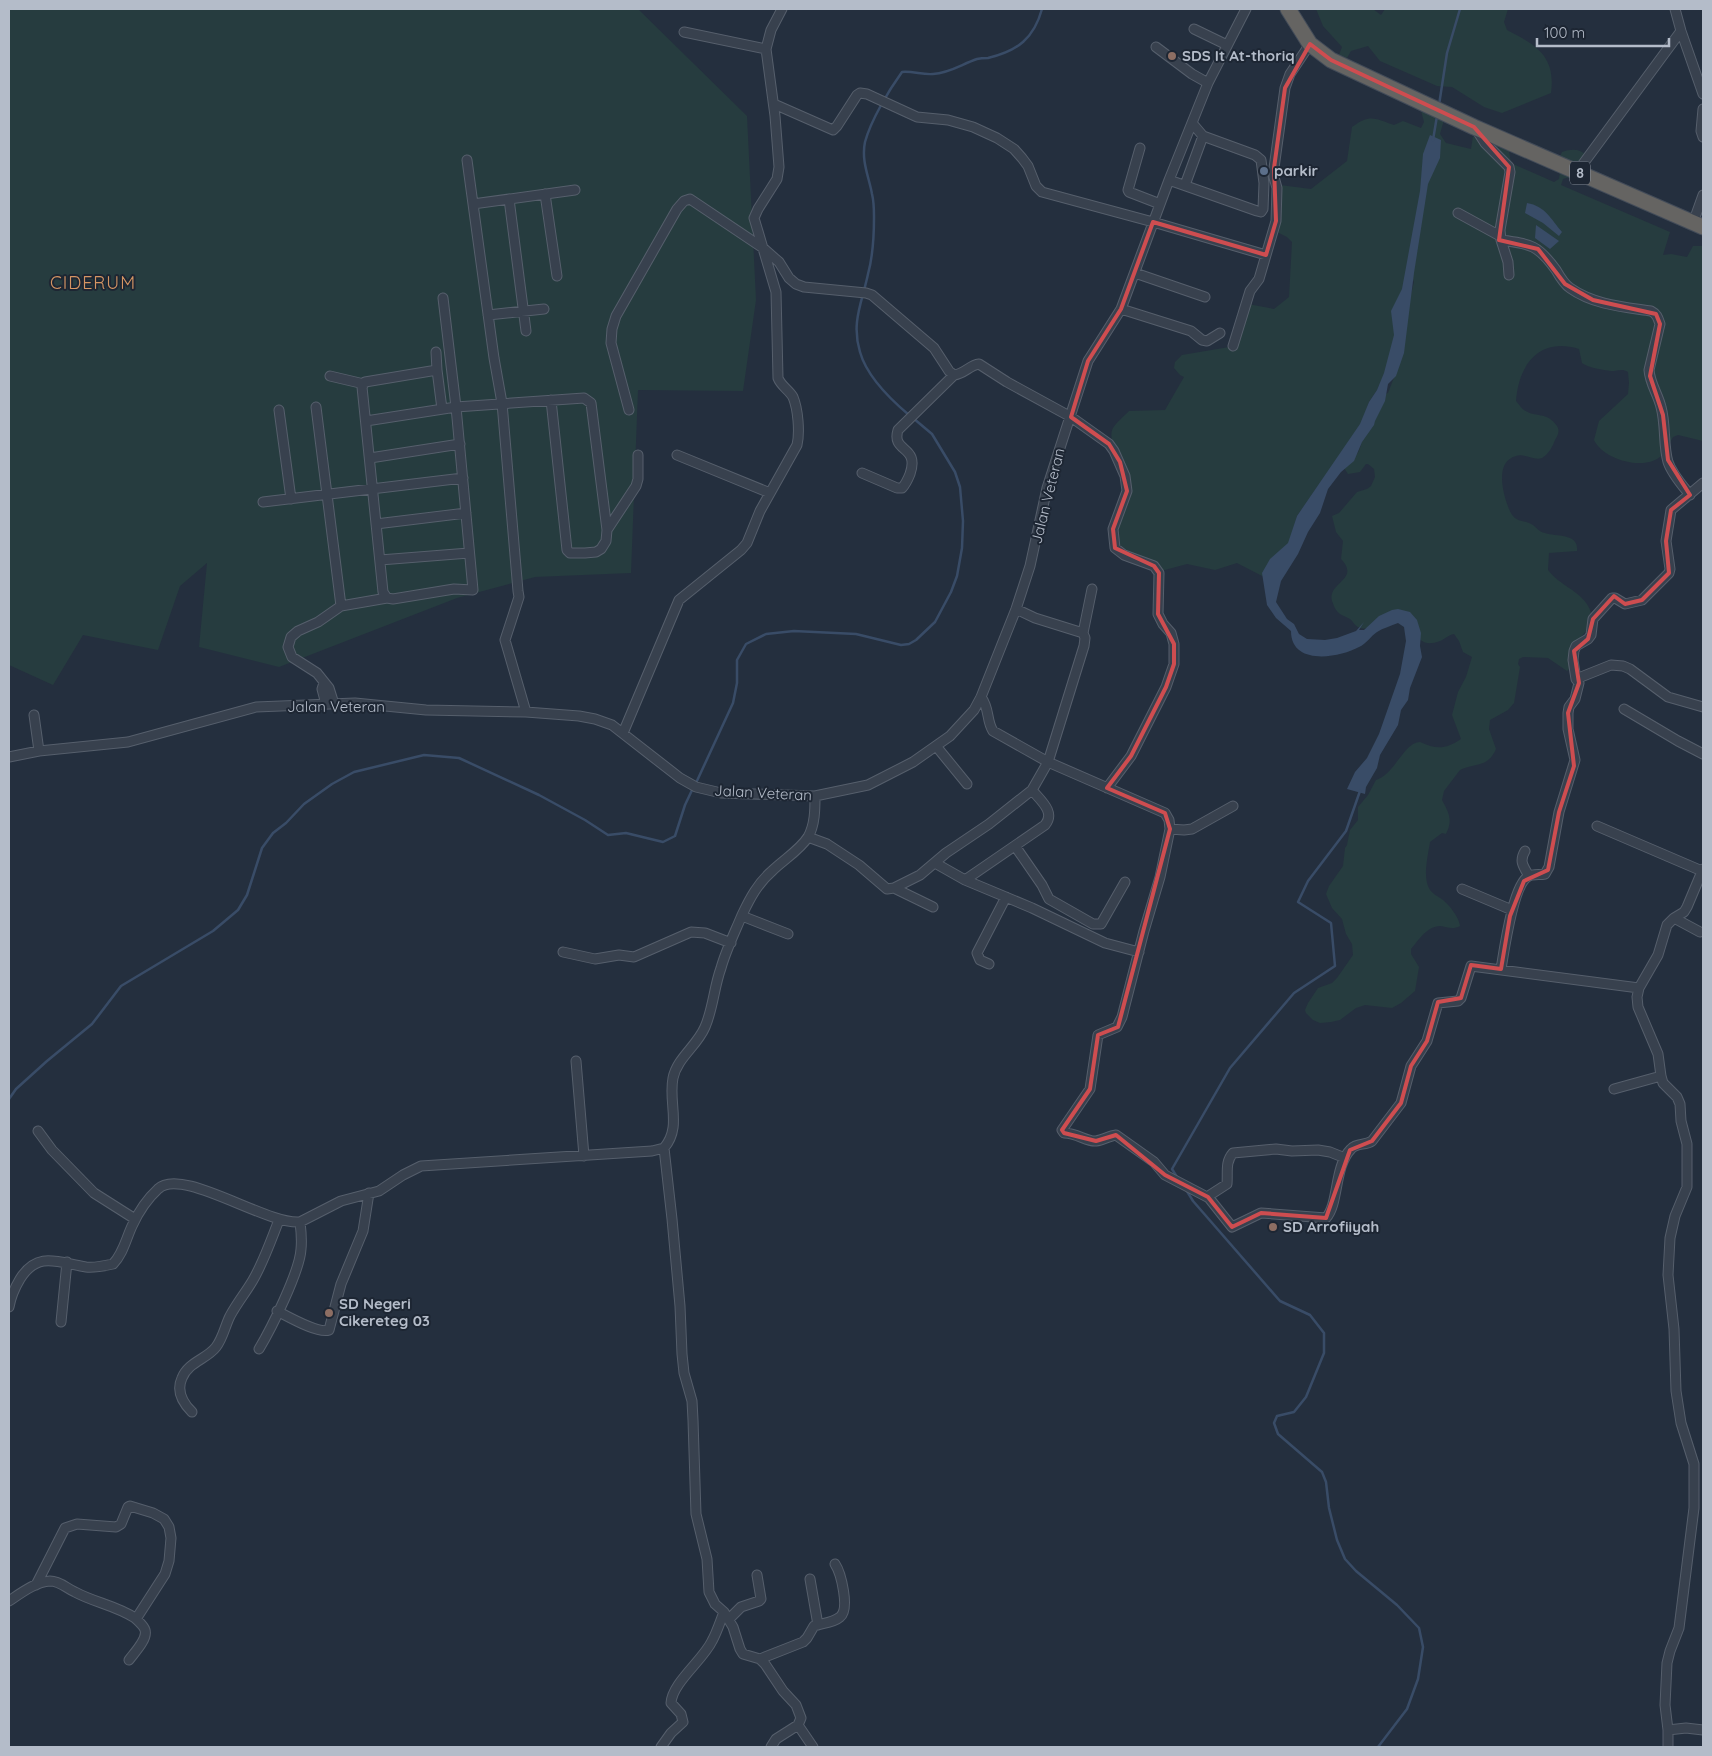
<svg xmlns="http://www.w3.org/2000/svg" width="1712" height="1756" viewBox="0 0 1712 1756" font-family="Quicksand,sans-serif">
<rect width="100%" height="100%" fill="#242f3e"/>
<path fill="#263c3f" d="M9,9H638L747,116L756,300L743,391L638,390L631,573L535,577L457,598L279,667L199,647L207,563L180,586L158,650L83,635L53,685L9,665Z
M1316,9H1373L1381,15L1385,9H1508L1504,22L1507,30C1536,45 1556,56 1551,93L1502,113L1484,107L1452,87L1437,86L1380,61L1368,46L1351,51L1347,58L1339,55L1342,47L1323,26Z
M1421,99C1431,101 1440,104 1446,113L1440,134L1446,143L1471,149L1473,136L1509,151L1511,163L1554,182L1559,179L1560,172L1552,169L1551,166L1558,161L1562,152C1580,145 1592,154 1589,174C1580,178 1572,176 1563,179L1561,185L1670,232L1663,255L1671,254L1687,257L1693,246H1703V441L1678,435L1673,437C1669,444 1667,452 1660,457C1642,471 1603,459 1594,440L1599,421L1628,394L1629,383L1628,372C1622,368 1618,371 1611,371C1603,370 1589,368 1582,363L1579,349C1539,337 1519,364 1516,401C1519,404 1521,408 1524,410C1535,418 1547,411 1557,426C1560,431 1558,435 1555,440C1553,446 1548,455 1542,458C1534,461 1524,453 1516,456C1494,462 1503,494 1509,509C1515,524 1523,519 1533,525C1537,528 1539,532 1545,533C1557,537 1579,533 1577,551L1549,553L1548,570C1563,590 1591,592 1593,623L1580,638C1580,652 1579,663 1567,671L1548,658L1523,657L1519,659L1518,664L1520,667L1514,703L1508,710L1490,720L1489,729L1496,749C1488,768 1474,763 1460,770L1444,791L1442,800C1449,813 1453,820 1446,834L1442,833L1430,842C1428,856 1422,878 1430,890C1433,894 1439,897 1443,900C1450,906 1459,917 1460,926C1453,930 1447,927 1440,926C1427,926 1418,941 1411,949V954L1419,967L1415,991L1401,1003L1392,1008L1365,1005L1356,1008L1340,1020L1331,1022L1320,1023L1313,1020L1306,1013L1305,1010L1308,1003L1318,988L1332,983L1337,978L1353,955L1352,944L1346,934L1342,919L1332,908L1326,894L1329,886L1343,866L1345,848L1347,845L1350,830L1358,820V807L1368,795L1376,780C1395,774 1404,742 1420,742C1437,750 1446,749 1461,739L1452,715L1458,692L1466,677L1472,657L1463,652L1459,641L1454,634C1448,635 1445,639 1440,641C1416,650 1416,629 1407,615C1399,614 1392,612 1384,615C1376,620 1371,633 1358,627C1355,626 1353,621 1350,619C1347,617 1343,616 1340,614C1335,610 1334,606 1332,601C1327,582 1361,580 1341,559L1343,541L1336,532L1332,516L1339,513L1357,492L1367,489L1371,486L1375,477L1374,469L1368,464H1366L1360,472L1348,474L1344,468C1347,461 1354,460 1357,454C1362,447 1361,440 1364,432C1366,427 1372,425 1374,420C1377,412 1381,405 1383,395L1388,393L1400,362L1399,354L1402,352L1401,343L1405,319L1414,282L1410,273L1413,253L1418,250L1417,249L1410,251L1403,289L1392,311L1395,335L1385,373L1377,390L1369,402L1361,425L1297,516L1289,543L1270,561L1266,578L1237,563L1215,570L1187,564L1161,571C1149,558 1127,564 1117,549C1108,536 1119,515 1124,501C1126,498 1128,494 1128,491C1129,473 1105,443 1113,428C1117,422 1124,416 1129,411L1165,410L1184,377L1180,375L1174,368L1175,362L1182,355L1235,346L1248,304L1274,309L1289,297L1292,242L1287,237L1277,232L1275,227L1272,226L1280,185L1311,189L1347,161L1352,127C1370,114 1374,118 1394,125L1403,121L1421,128L1424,122L1420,107Z"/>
<path fill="#394c67" d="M1430,135L1441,140L1440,158L1428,184L1414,273L1404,353L1396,376L1388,384L1385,401L1375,421L1374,425L1362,442L1354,461L1341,472L1328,489L1320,513L1308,532L1298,554L1281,581L1276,602L1287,619L1294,624L1299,634L1307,639L1325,640L1337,638L1356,631L1364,622L1359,630H1364L1379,616L1392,610L1398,609L1410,612L1417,620L1421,633L1420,646L1422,657L1410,688L1408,700L1401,710L1398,725L1380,755L1377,768L1366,787L1365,794L1347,789L1355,772L1367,758L1379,734L1400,674L1406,641L1404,627L1398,623C1391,626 1383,628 1377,632C1371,636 1366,644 1359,647C1339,658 1291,666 1291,631L1276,618L1267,605L1262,573L1270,559L1288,543L1297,516L1360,424L1369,402L1377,390L1384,373L1394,335L1391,311L1402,289L1420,191L1423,154Z
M1527,203C1545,206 1551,219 1562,232L1559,236L1543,223L1525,213Z
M1536,225L1559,241L1550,249L1535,238Z"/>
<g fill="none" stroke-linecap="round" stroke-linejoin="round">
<path stroke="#394c67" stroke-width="2.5" d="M1439,105L1447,53L1460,9
M1433,140L1437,116
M909,415C890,399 867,377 860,352C851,322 862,303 868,274C873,256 874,236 874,217C874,210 874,202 872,194C869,177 861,161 865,142C871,120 889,90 902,72C913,71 923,75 933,74C950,73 962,64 977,59C981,58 985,58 988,58C1018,51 1034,38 1042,9
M696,783L733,703L737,683V660L746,644L766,634L794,631L856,634L901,645L909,644L916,640L935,622L951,592L957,576L962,548L963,521L960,487L955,472L932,434L913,418
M9,1099L16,1089L47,1061L92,1024L121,986L213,931L238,910L247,895L262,848L273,833L286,823L304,804L332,784L354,772L424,755L459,758L539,795L585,820L608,835L626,833L663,842L675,836L685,805L693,788
M1177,1177L1172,1169L1230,1068L1294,993L1335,966L1331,923L1298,902L1308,881L1346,831L1360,791
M1185,1188L1193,1201L1280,1301L1310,1315L1324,1333V1353L1306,1397L1294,1412L1277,1416L1274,1423L1278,1434L1322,1472L1326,1482L1329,1508L1337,1540L1345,1559L1356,1571L1397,1605L1419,1628L1423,1647L1418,1679L1407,1709L1378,1747"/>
<defs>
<path id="minor" d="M1675,9L1681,31L1703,94
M1194,29L1227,45
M684,32L766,49
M1156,47L1192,74L1208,83
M774,104L833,130L837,126L857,95L860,93L867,94L917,117L948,120L973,127L997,138L1014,149L1022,158L1028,166L1036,186L1042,192L1153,222L1266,255
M1703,109L1701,131L1703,137
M1476,129L1485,143L1509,167L1510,172L1500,230L1501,240C1531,244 1538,245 1556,270C1560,277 1564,284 1570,288C1594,305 1624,307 1651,311C1657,314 1658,318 1660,324L1649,370C1650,384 1658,394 1661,407C1666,425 1663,445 1668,462C1672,474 1682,485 1690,495
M1140,148L1128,190L1129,192L1160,204
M467,160L494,358L502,403L518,591L519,597L505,640L526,712
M1577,172L1681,31
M1169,180L1257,211L1261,212L1263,209L1264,183L1261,160L1255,155L1203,136L1192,123
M1185,185L1203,136
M545,194L557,276
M509,199L526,331
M473,204L575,190
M1458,213L1500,236
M1693,223L1703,195
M1501,240L1508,262L1509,275
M1135,273L1205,297
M1121,309L1191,331L1202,340L1207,341L1220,333
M488,315L544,309
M1233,346L1250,291L1259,279L1276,221L1277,188L1274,177V168L1285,88L1290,74L1310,44
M436,352L437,370L442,409
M437,370L365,382L362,387L383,592L387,598L393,599L454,589L473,590L456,407L443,298
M330,376L364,384
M551,400L567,550L570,553H585L596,552L601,549L606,541L607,530L636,486L638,479V455
M316,407L341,606
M279,410L291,499
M629,410L611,343L612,329L616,316L677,209L684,201L690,199L763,248L779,262L789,278L796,284L804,287L866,293L872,295L934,348L949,371L954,375C964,374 970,365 979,364L1007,382L1071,417L1109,444L1114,451L1125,476L1127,491L1113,529L1115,548L1124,555L1154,566L1159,573L1158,614L1163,624L1171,633L1174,644V664L1166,687L1131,756L1107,788
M366,421L456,407L584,398L591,403L607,530
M677,455L770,493
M370,458L460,444
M862,473L897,488H902C906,484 908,479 910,474C920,445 891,453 898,430L954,375
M263,502L463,478
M376,524L466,513
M380,560L469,553
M1083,633L1092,589
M1576,679L1573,660L1574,651L1576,646L1588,639L1591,635L1593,619L1612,598H1615L1625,604L1642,600L1669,573L1670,569L1666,541L1671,510L1703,483
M324,683L322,689L326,704
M981,697C990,709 986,720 993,731L1048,762L1165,813L1169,820L1170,829L1160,877L1144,931L1122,1017L1117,1027L1098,1035L1090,1089L1062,1130L1064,1133C1077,1133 1087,1142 1096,1141C1103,1140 1109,1136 1116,1135L1154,1162L1165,1175L1209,1198L1232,1227L1261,1213L1326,1218C1339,1204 1334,1166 1351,1149C1357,1142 1365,1146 1372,1141L1401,1103L1411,1066L1427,1041L1438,1003L1458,1001L1461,998L1471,966L1639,988
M334,704L329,688L317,673L292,657L288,647L291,637L298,631L318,622L341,606L387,598
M1624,709L1678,741L1703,754
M34,715L39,751
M623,733L679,600L741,550L747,543L760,511L797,445C800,432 798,409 793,397C789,390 781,386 778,378L776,292L754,218L758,209L777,179L779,167L775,116L766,49L771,30L782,9
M936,746L967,784
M9,757L39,751L128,742L256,707L355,703L426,710L526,712L579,716L595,719L612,725L680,778L696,787L721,793L815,796L868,785L913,762L950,736L974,710L981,697L1016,609L1030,566L1047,488L1088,361L1121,309L1169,180L1208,83L1246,9
M1597,826L1702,871
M1170,829L1184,830L1192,829L1233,806
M808,837L827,844L859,865L887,889L894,888L920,875L946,853L989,824L1032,790L1048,762L1084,646L1085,638L1083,633L1035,618L1016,609
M1015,846L1042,885L1049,899L1093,924H1101L1125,882
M1525,851C1519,861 1523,866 1529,876
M935,863L965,880L1032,908L1105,943L1139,952
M965,880L1045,825C1056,812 1040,800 1032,790
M894,888L933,907
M1462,889L1512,910
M742,916L788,934
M1674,918L1700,932
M563,952L595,959L619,955L634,957L691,932L705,933L731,943
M989,964L980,960L977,953L1006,897
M1501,969C1504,952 1513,883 1529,876C1533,874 1540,875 1545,874L1549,867L1559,812L1575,760L1568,729V713L1569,707L1575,699L1579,683L1576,679L1611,665L1623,666L1630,669L1668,697L1703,707
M576,1061L584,1156
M1614,1089L1661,1076
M38,1131L52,1150L94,1193L135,1219
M664,1148L672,1219L680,1306L682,1354L684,1373L692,1401L693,1420L696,1514L707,1559L709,1592L715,1604L724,1612L733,1627L740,1649L743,1654L760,1659L765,1664L783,1691L796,1705L801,1718L798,1725L776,1739L771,1747
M1209,1198L1210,1195L1227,1184C1228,1172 1225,1162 1233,1153L1276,1149L1292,1151L1318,1150L1330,1152L1345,1158
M9,1307C11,1296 14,1289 20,1279C38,1250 59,1263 86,1267C95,1268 104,1266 113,1264C123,1254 126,1239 132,1226C138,1213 147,1199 158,1189C181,1166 266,1225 300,1222L341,1201L379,1191L403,1175L421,1166L652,1151L664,1148C682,1127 668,1103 673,1078C677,1058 697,1046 705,1027C713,1009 714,987 721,968C726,950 735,932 742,915C750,898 758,883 772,871C783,860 800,850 808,837C815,825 815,809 815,796
M277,1311C289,1317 318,1334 329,1330L341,1284L363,1231L369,1193
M61,1322L67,1262
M259,1349C271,1329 300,1271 301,1249C302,1240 301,1230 300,1222
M192,1412C182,1402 176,1391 182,1378C188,1362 207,1359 216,1347C223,1338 225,1326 230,1316C237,1303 246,1292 253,1280C264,1261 271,1240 279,1220
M810,1579L818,1625
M36,1585L65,1528L77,1524L116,1527L121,1524L128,1507L130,1506L153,1513L164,1519L169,1527L171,1538L169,1561L165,1574L136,1619
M9,1601C21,1593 35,1582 50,1581C60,1581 66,1588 75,1592C93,1602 117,1606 135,1618C138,1621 144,1626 145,1630C148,1639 134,1653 129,1660
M729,1619L741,1607L759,1601L761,1599L757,1575
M760,1659L803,1642L807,1638L814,1626C823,1623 833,1623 840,1617C850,1609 841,1573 835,1564
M798,1725L813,1747
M1668,1730L1686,1728L1703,1730
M661,1747L671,1733L683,1722L681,1714L671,1703C672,1683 703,1660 712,1641C717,1632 720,1622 724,1612
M1668,1747V1730L1665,1705L1667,1663L1670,1651L1679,1628L1694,1508V1464L1681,1423L1676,1391L1674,1329L1668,1275L1670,1238L1675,1216L1687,1187V1144L1681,1121L1680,1104L1677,1097L1663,1083L1661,1076L1658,1054L1638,1007L1637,997L1639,988L1658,955L1667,925L1674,918L1684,912L1687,907L1703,869"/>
<path id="trunk" d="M1288,9L1310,44L1331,60L1474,127L1703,227"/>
</defs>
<use href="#minor" stroke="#565f6c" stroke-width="11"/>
<use href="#trunk" stroke="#434c59" stroke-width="17"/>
<use href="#minor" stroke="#38414e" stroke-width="9"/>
<use href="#trunk" stroke="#656462" stroke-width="15"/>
</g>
<path fill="none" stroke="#ce4d50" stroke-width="4" stroke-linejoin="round" d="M1310,44L1331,60L1474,127L1509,167L1499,240L1538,249L1565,284L1593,300L1656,314L1660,324L1650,376L1663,415L1668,460L1690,495L1671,510L1666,541L1669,573L1642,600L1625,604L1614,596L1593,619L1588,639L1574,651L1579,683L1568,713L1574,766L1559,812L1548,870L1524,881L1510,916L1501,969L1471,965L1461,998L1438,1002L1427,1041L1411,1066L1401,1103L1372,1141L1350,1150L1326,1218L1261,1213L1232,1227L1208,1197L1165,1175L1116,1135L1096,1141L1064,1133L1062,1130L1090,1089L1098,1035L1118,1027L1170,829L1165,813L1107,788L1131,756L1166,687L1174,664V644L1158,614L1159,573L1154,566L1115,548L1113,529L1127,491L1120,462L1109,444L1071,417L1088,361L1121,309L1153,222L1266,255L1276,221L1274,168L1285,88Z"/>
<g fill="#8d6e63" stroke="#1d2633" stroke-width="2">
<circle cx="1172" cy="56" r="5"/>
<circle cx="1273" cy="1227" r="5"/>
<circle cx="329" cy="1313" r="5"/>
</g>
<circle fill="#5c6f8a" stroke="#1d2633" stroke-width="2" cx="1264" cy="171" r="5"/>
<g text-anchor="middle" stroke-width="4" stroke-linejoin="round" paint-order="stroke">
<rect fill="#1d2633" stroke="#878f9c" stroke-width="1" x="1570" y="161.5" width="20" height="23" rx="4"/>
<g font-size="14" font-weight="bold" fill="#b4bcc9">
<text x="1580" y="178">8</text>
</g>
<g font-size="15" font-weight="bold" fill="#b4bcc9" stroke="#1d2633" text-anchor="start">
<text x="1182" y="61">SDS It At-thoriq</text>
<text x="1274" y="176">parkir</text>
<text x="1283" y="1232">SD Arrofiiyah</text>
<text x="339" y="1309">SD Negeri<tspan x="339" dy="17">Cikereteg 03</tspan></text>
</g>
<g font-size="15" fill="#b4bcc9" stroke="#1d2633">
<text transform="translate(1048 496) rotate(-76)" y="5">Jalan Veteran</text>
<text x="336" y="712">Jalan Veteran</text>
<text transform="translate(763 793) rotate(3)" y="5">Jalan Veteran</text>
</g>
<g font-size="18" letter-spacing="1" fill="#d59563" stroke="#1d2633">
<text x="93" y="289">CIDERUM</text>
</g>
</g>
<rect width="1712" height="1756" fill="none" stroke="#b4bcc9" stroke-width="20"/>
<path d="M1537 38v8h132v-8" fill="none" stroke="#b4bcc9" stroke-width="2.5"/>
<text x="1544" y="38" font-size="15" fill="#b4bcc9" stroke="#1d2633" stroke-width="4" paint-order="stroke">100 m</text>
</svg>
